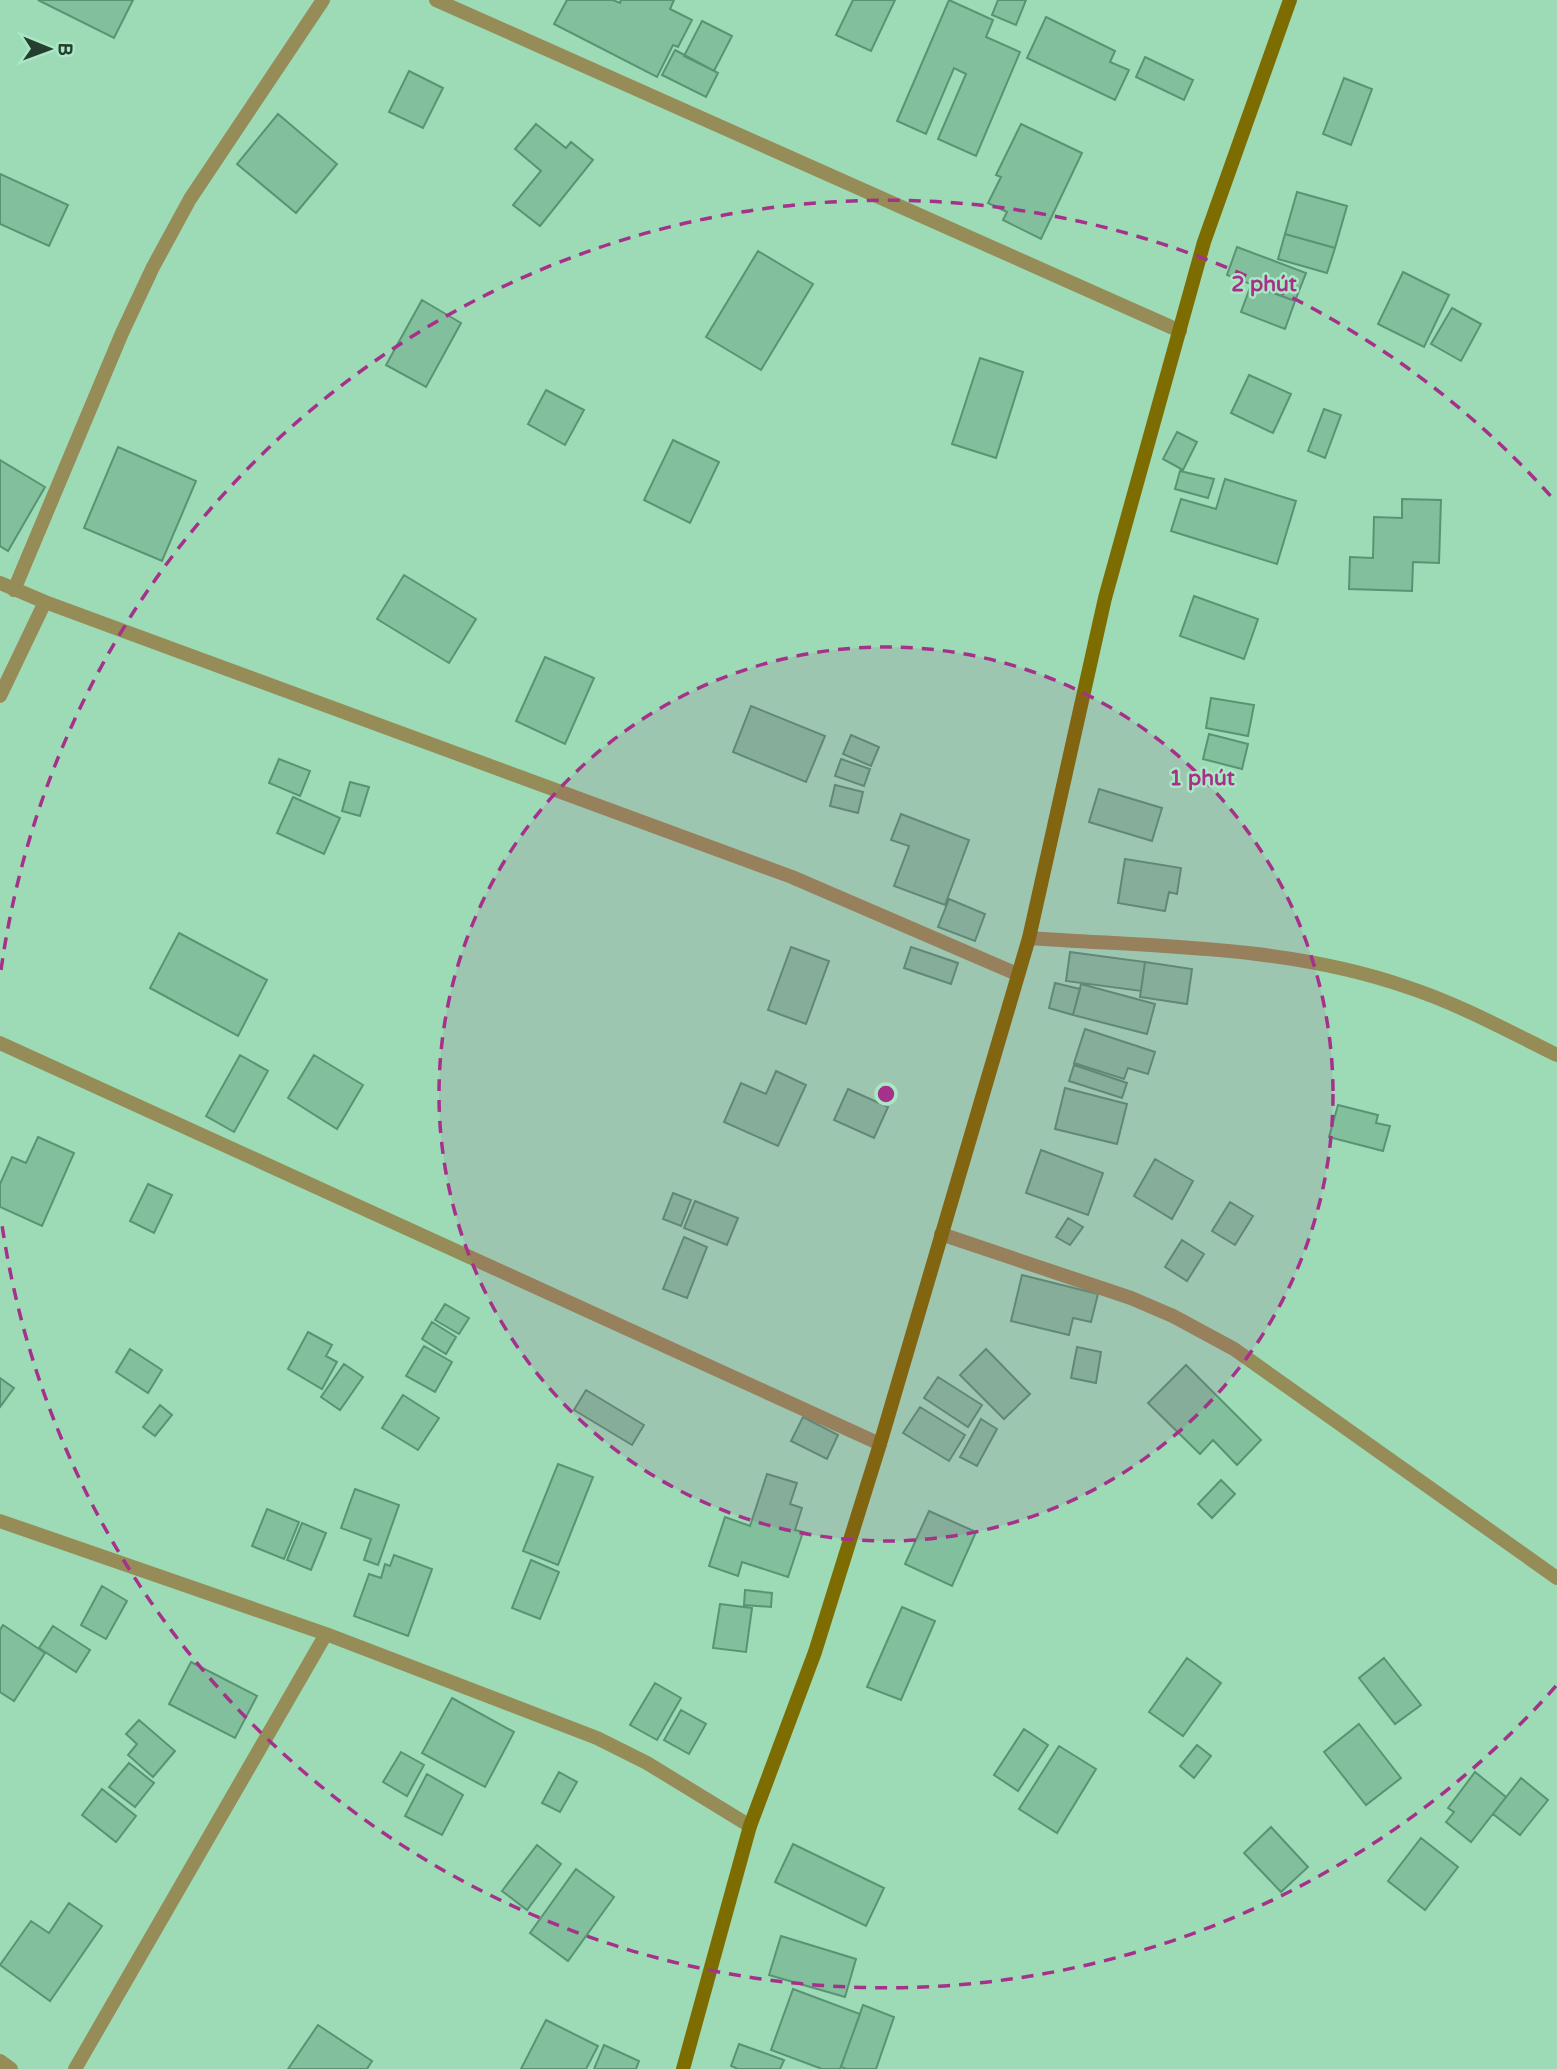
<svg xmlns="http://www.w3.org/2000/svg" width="1557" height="2069" viewBox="0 0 1557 2069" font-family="'Varela Round',sans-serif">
<rect width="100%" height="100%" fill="#9ddbb7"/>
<path fill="#82bf9c" stroke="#589473" stroke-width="2" d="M38,0H133L114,38Z
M567,0H613L620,3L621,0H674L670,9L692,20L678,47L673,45L657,77L554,24Z
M853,0H895L871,51L836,35Z
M949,0L993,20L986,37L1020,52L976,156L938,139L966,74L954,68L926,134L897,121Z
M998,0H1026L1016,25L992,15Z
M1046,17L1115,51L1110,62L1129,70L1115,100L1027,58Z
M702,21L732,36L714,71L684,56Z
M675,50L718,73L706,97L662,75Z
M1145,57L1193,80L1184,100L1136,77Z
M409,71L443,88L423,128L389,112Z
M1344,78L1372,89L1351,145L1323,134Z
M278,114L337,164L296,213L237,164Z
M536,124L566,148L571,142L593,160L540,226L513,205L541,171L515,149Z
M1021,124L1082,153L1041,239L1003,220L1007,212L988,203L1001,177L996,175Z
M0,174L68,205L49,246L0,224Z
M1297,192L1347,206L1335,248L1285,234Z
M1285,234L1335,248L1327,273L1278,259Z
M1237,247L1306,273L1295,301L1227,275Z
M758,251L813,284L761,370L706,337Z
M1403,272L1449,295L1424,347L1378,324Z
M1251,285L1295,301L1285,329L1241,312Z
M422,300L461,323L426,387L386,365Z
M1452,308L1481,324L1461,361L1431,344Z
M980,358L1023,372L996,458L952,444Z
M1249,375L1291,394L1273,433L1231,413Z
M546,390L584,410L565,445L528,424Z
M1324,409L1341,415L1325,458L1308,451Z
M1177,432L1197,442L1183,470L1163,459Z
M673,440L719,462L690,523L644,500Z
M118,447L196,481L162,561L84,528Z
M0,460L45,487L8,551L0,546Z
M1180,471L1214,479L1208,498L1175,489Z
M1225,479L1296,501L1277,564L1171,531L1181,499L1216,509Z
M1402,499L1441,500L1439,563L1413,562L1412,591L1349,589L1350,557L1373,558L1374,517L1402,518Z
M404,575L476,619L449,663L377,619Z
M1194,596L1258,619L1244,659L1180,636Z
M545,657L594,678L565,744L516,721Z
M1211,698L1254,705L1248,736L1206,728Z
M751,706L825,736L806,782L733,752Z
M1209,734L1248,744L1242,769L1203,759Z
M851,735L879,747L871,766L843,754Z
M279,759L310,771L300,796L269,783Z
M841,759L870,769L864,786L835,776Z
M350,782L369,787L360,816L342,811Z
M835,785L863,792L858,813L830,806Z
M1099,789L1162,808L1152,841L1089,822Z
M293,797L340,818L324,854L277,833Z
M901,814L969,840L945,905L894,886L909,846L891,840Z
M1125,859L1181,868L1177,894L1169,892L1165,911L1118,903Z
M949,899L985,914L975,941L938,927Z
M179,933L267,980L238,1036L150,988Z
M791,947L829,961L806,1024L768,1010Z
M911,947L958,963L951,984L904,968Z
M1070,952L1145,962L1141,991L1066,981Z
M1145,962L1192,969L1187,1004L1140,997Z
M1055,983L1080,989L1073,1015L1049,1008Z
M1081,984L1155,1004L1147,1034L1073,1015Z
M1085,1029L1155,1052L1148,1074L1128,1068L1124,1079L1074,1063Z
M240,1055L268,1071L234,1132L206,1116Z
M314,1055L363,1085L337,1129L288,1098Z
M1074,1065L1127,1083L1122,1098L1069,1081Z
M776,1071L806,1085L778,1146L724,1122L741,1083L766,1094Z
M1065,1088L1127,1104L1117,1144L1055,1129Z
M848,1089L888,1107L874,1138L834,1120Z
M1338,1105L1378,1115L1376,1123L1390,1126L1383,1151L1329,1137Z
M38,1137L74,1153L42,1226L0,1207V1184L12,1157L26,1163Z
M1041,1150L1103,1173L1088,1215L1026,1193Z
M1155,1159L1193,1181L1172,1219L1134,1196Z
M148,1184L172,1195L154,1233L130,1221Z
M673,1193L691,1200L681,1226L663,1219Z
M695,1201L738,1218L727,1245L684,1228Z
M1230,1202L1253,1216L1235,1245L1212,1231Z
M1068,1218L1083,1227L1070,1245L1056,1237Z
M684,1237L707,1247L687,1298L663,1289Z
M1182,1240L1204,1254L1187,1281L1165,1267Z
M1022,1275L1098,1294L1091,1322L1073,1318L1069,1335L1011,1321Z
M445,1304L469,1318L459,1334L435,1320Z
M432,1322L456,1337L446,1354L422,1339Z
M308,1332L332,1345L326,1356L337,1362L322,1389L288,1369Z
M424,1346L452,1362L435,1392L406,1376Z
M1077,1347L1101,1352L1096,1383L1071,1378Z
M130,1349L162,1370L148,1393L116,1372Z
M986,1349L1030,1394L1004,1419L960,1375Z
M344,1364L363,1377L340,1410L321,1397Z
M1186,1365L1261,1440L1237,1465L1213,1440L1200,1454L1148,1403Z
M938,1377L982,1405L968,1427L924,1398Z
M0,1378L14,1388L0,1407Z
M586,1390L644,1425L632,1445L574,1410Z
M403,1395L439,1418L418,1450L382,1428Z
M160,1405L172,1415L155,1436L143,1427Z
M920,1407L965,1435L949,1461L903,1433Z
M803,1417L838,1435L827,1459L791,1441Z
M981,1419L997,1429L977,1466L960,1457Z
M558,1464L593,1477L558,1565L523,1551Z
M767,1474L797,1483L790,1504L802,1508L795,1530L803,1532L788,1577L742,1562L738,1576L709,1566L725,1517L750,1526Z
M1221,1480L1235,1494L1212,1518L1198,1504Z
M355,1489L399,1505L378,1565L364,1560L371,1539L341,1528Z
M267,1509L299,1522L284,1559L252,1546Z
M929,1511L976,1532L952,1586L905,1564Z
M302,1523L326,1533L311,1570L287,1560Z
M394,1555L432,1569L408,1636L354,1616L369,1574L381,1578L385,1564L390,1566Z
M531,1560L559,1572L540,1619L512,1608Z
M102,1586L127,1601L106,1639L81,1625Z
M745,1590L772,1593L771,1607L744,1605Z
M720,1604L752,1608L746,1652L713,1648Z
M902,1607L935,1621L901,1700L867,1687Z
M3,1625L45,1653L14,1701L0,1692V1630Z
M53,1626L90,1650L76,1672L39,1648Z
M1187,1658L1221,1683L1183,1736L1149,1712Z
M1384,1658L1421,1705L1395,1724L1359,1678Z
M191,1662L257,1696L235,1738L169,1704Z
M655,1683L681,1698L657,1740L630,1725Z
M452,1698L514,1732L485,1787L422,1753Z
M681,1710L706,1724L689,1754L664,1740Z
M139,1720L175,1751L153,1777L128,1755L137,1744L126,1734Z
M1359,1724L1401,1778L1366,1805L1324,1752Z
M1024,1729L1048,1745L1018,1791L994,1775Z
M1197,1745L1211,1756L1194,1778L1180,1766Z
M1059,1746L1096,1769L1057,1833L1019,1809Z
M401,1752L424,1765L407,1796L383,1782Z
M129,1763L154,1783L135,1807L109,1787Z
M559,1772L577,1782L560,1812L542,1803Z
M1475,1772L1506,1797L1471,1842L1446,1822L1454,1812L1448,1808Z
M427,1774L463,1795L442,1835L405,1816Z
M1521,1778L1548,1800L1520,1835L1493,1814Z
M102,1789L136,1816L116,1842L82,1815Z
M1271,1827L1308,1867L1281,1892L1244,1853Z
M1421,1838L1458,1867L1425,1910L1388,1881Z
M793,1844L884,1888L866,1926L775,1882Z
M537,1845L561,1864L527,1910L502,1891Z
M576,1869L614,1897L568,1961L530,1933Z
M69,1903L102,1926L50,2001L0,1965L31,1921L49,1933Z
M781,1936L856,1959L845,1997L769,1975Z
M793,1989L860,2014L840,2069H822L771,2050Z
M863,2005L894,2017L876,2069H846L841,2067Z
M546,2020L598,2046L586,2069H521Z
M318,2025L372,2061L367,2069H288Z
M739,2044L784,2060L780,2069H738L731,2066Z
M604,2045L639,2061L636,2069H594Z"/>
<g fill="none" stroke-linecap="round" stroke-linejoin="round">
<path stroke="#968c57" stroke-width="14" d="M436,0L1180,331
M0,583L45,602L792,877L1017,974
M14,590L122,333L153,267L190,199L323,0
M0,696L45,602
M1029,938C1155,947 1287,945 1407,987C1459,1004 1508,1031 1557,1055
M0,1043L880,1444
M941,1234L1131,1298L1173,1316L1234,1349L1557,1578
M0,1521L326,1634L597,1738L647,1763L750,1826
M0,2061L11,2069
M75,2069L326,1634"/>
<path stroke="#7d6d00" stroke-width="14" d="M683,2069L750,1826L815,1652L880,1444L1029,938L1105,598L1204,242L1290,0"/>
</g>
<circle cx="886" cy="1094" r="447" fill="#a5318a" fill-opacity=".12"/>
<g fill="none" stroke="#a5318a" stroke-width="3.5" stroke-dasharray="12 9">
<circle cx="886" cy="1094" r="447"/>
<path d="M1556 1686A894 894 0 0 1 1 1218M1 970A894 894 0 0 1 1556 502"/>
</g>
<circle cx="886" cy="1094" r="10" fill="#a5318a" stroke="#aae8c4" stroke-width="3.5"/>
<g font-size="21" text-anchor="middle" font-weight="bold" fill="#a5318a" stroke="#aae8c4" stroke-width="5" stroke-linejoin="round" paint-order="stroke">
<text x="1264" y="291">2 phút</text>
<text x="1202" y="785">1 phút</text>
</g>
<g transform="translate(49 49) rotate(91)" stroke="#aae8c4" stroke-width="5" paint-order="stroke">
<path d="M0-5L12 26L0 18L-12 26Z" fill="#253e30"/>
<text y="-10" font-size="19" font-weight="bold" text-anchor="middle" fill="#253e30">B</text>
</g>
</svg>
